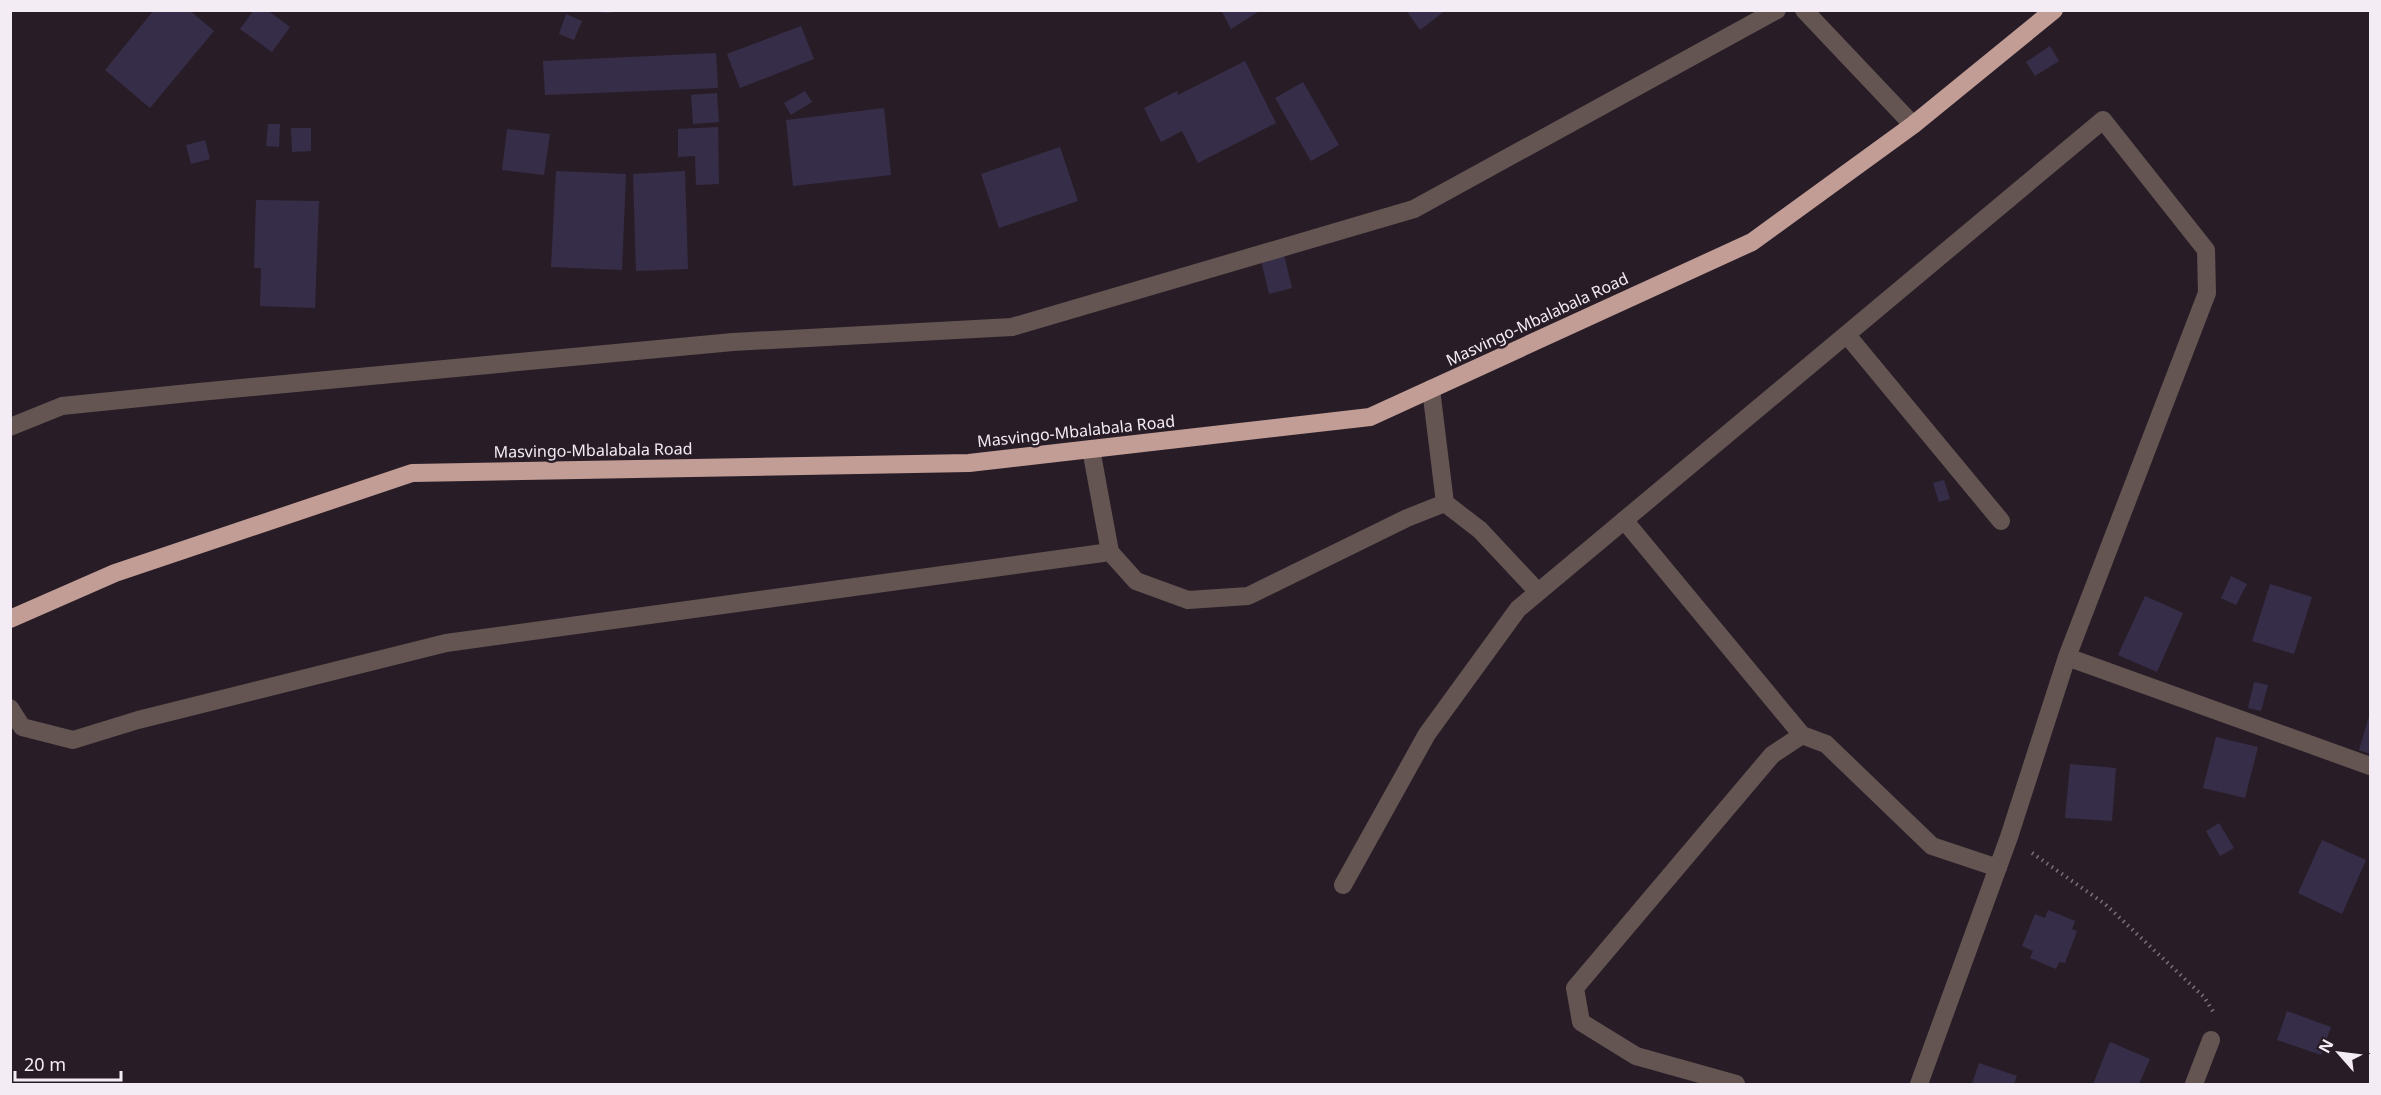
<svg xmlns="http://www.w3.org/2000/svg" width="2381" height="1095" viewBox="0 0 2381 1095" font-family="'Noto Sans',sans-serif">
<rect width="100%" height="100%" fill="#281d27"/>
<path fill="#362e48" d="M154,10H189L214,31L150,108L105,70Z
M254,10H267L290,27L272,52L240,29Z
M595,10H611V13L595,12Z
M1221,10H1261L1231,29Z
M1406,10H1446L1420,30Z
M566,14L582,21L574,40L559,34Z
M801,26L814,59L740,88L727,54Z
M2050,46L2059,61L2035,76L2026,62Z
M716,53L718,88L545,95L543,61Z
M1245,61L1276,123L1198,163L1182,131L1161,142L1144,108L1177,91L1178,95Z
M1303,82L1339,145L1311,161L1275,98Z
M805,91L812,102L791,115L784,103Z
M717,93L719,122L693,124L691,95Z
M884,108L891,175L793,186L786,120Z
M268,124H280L279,147L266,146Z
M718,127L719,184L696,185L695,156L678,157V129Z
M291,128H311V151L292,152Z
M507,129L550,134L544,175L502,170Z
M205,140L210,159L191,164L186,145Z
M1060,147L1078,201L999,228L981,174Z
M556,171L626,174L622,270L551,267Z
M685,171L688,269L636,271L633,174Z
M256,200L319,201L315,308L260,306L261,268H254Z
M1284,255L1292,288L1269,294L1261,260Z
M1944,480L1950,499L1939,502L1933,483Z
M2231,576L2247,584L2236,605L2221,598Z
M2270,584L2312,597L2294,654L2252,641Z
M2145,596L2183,613L2157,672L2118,655Z
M2254,682L2268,685L2261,711L2248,708Z
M2370,713V754L2359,750Z
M2216,737L2258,747L2245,798L2203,788Z
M2070,764L2116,768L2112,821L2065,818Z
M2219,823L2234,848L2220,856L2206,831Z
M2322,840L2366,860L2342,914L2298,893Z
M2048,910L2075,921L2072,929L2077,931L2065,963L2059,962L2056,969L2030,958L2033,951L2022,946L2035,914L2045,918Z
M2287,1011L2331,1027L2321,1055L2277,1040Z
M2110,1042L2150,1059L2139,1084H2093Z
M1979,1063L2017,1076L2014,1084H1972Z"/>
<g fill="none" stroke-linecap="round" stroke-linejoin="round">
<path stroke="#7b717a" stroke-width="4" stroke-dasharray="1.5 4.5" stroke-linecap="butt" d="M2032,853L2105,904L2204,997L2214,1013"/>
<path stroke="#645552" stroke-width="18" d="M1804,10L1913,125
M1847,335L2001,521
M1431,389L1445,503
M10,427L62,406L199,392L733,342L1012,327L1414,209L1777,10
M1091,449L1110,552L1136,581L1188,600L1248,596L1407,518L1445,503L1480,530L1538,592
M1624,520L1802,735
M2067,657L2370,766
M10,708L22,727L73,740L138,720L446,643L1110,552
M1343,885L1427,734L1518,609L2103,120L2206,250L2207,293L2067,657L2009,837L1919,1084
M1736,1084L1636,1056L1581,1022L1575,988L1772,755L1802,735L1826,744L1932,846L1998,868
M2194,1084L2211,1040"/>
<path stroke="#c29d96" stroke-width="18" d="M10,619L115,573L412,473L969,463L1370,417L1752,242L1913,125L2054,10"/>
</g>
<g text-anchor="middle" stroke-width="5" stroke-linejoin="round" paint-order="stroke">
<g font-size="16" fill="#f4ecf4" stroke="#281d27">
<text transform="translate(1537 319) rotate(-25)" y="6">Masvingo-Mbalabala Road</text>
<text transform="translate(1076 431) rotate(-6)" y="6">Masvingo-Mbalabala Road</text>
<text transform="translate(593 450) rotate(-1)" y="6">Masvingo-Mbalabala Road</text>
</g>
</g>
<rect width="2381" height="1095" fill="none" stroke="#f4ecf4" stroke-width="24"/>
<g transform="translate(2339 1053) rotate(298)" stroke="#281d27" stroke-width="4.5" paint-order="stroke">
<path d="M0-4.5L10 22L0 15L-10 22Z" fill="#f4ecf4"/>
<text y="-9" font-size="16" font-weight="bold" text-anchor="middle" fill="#f4ecf4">N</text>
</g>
<path d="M15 1071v9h106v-9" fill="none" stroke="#f4ecf4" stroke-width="3"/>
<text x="24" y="1071" font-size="18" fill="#f4ecf4" stroke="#281d27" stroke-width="4.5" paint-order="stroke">20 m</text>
</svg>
